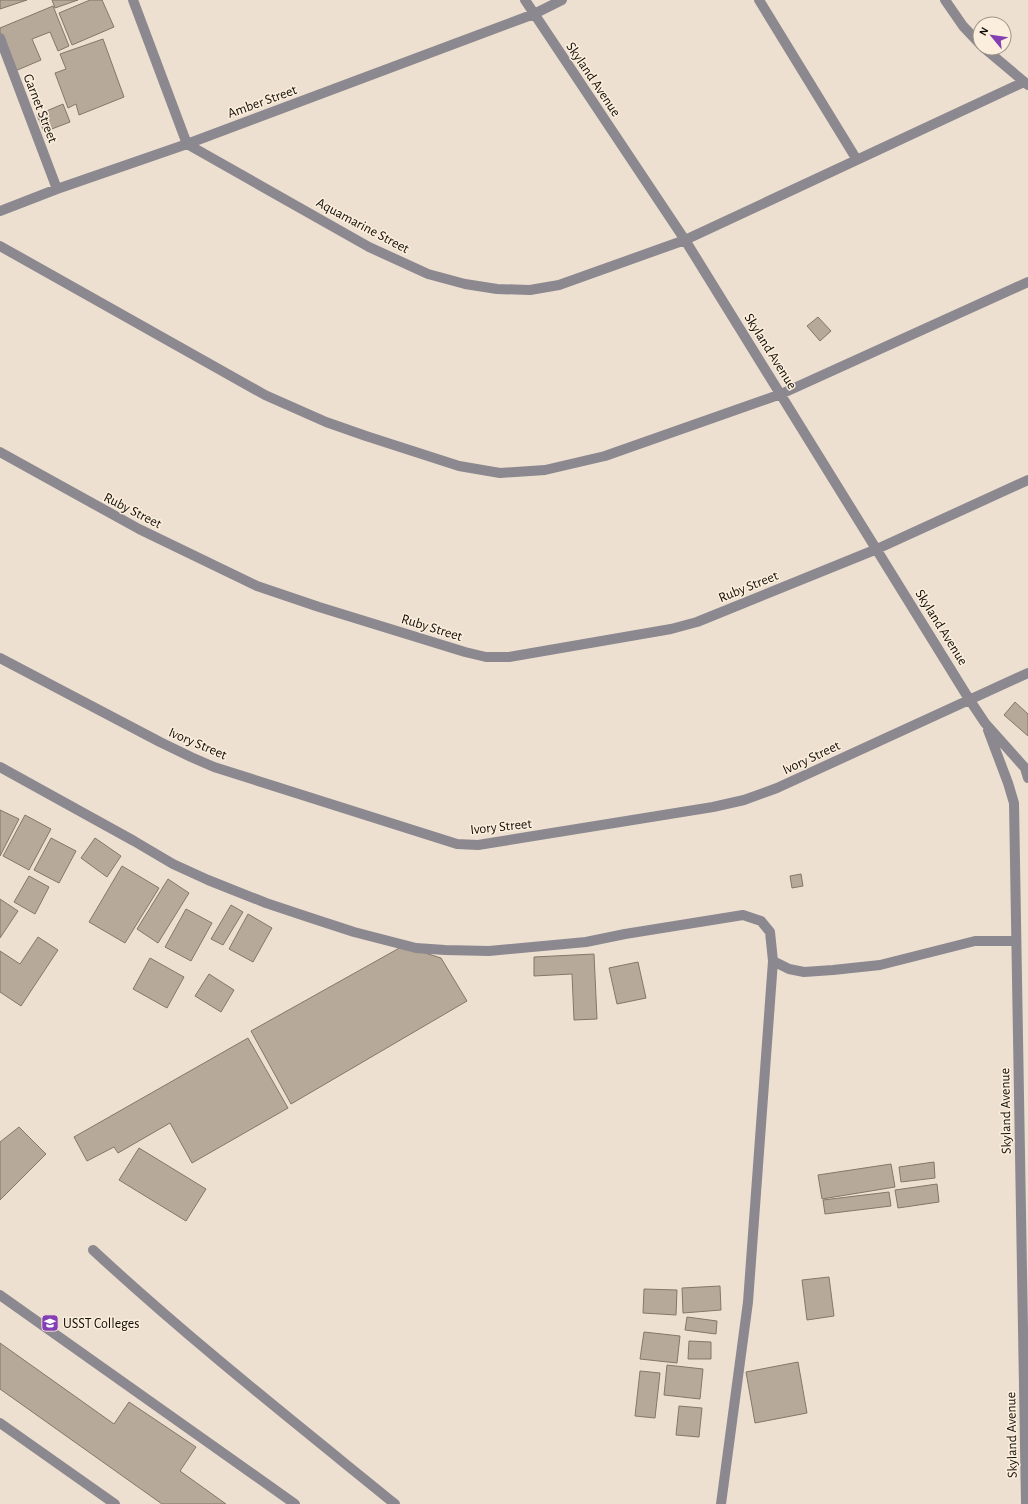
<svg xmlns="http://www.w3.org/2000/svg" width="1028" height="1504" viewBox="0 0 1028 1504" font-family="'Alegreya Sans',sans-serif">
<rect width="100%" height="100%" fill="#eee0d0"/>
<path fill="#b6a999" stroke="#837768" d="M0,0H27L0,9Z
M52,0H78L55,8Z
M90,0H102L114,27L72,45L59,13Z
M53,6L69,46L58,51L50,32L32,39L41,60L15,71L0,35V28Z
M103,39L124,97L79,115L76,104L68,108L55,73L66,69L60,54Z
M63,104L70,122L44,132L37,115Z
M818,317L831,331L820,341L807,326Z
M1015,702L1028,714V736L1004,715Z
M0,810L19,819L0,856Z
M25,815L51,829L29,870L3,856Z
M51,838L76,851L59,883L34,870Z
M95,838L121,856L107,877L81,858Z
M122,866L159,888L125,943L89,922Z
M801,874L803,886L792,888L790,876Z
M29,876L49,887L35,914L14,902Z
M168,879L189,893L158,943L137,929Z
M0,899L18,911L0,938Z
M231,905L243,912L223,945L211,939Z
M186,909L212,923L191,961L165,947Z
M248,914L272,928L253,962L229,949Z
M38,937L58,950L21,1006L0,992V951L20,964Z
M403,946L441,958L467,1001L291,1104L251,1031Z
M594,954L597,1019L574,1020L572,974L534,976V957Z
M150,958L184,977L167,1008L133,989Z
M638,962L646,998L617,1004L609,968Z
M209,974L234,990L221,1012L195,996Z
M248,1038L288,1108L192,1163L170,1123L118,1153L114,1147L87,1161L74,1137Z
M19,1127L46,1154L0,1200V1142Z
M139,1148L206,1189L186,1221L119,1180Z
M934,1162L935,1178L901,1182L899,1167Z
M891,1164L895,1187L822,1199L818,1175Z
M937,1184L939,1202L898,1208L895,1190Z
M889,1192L891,1206L825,1214L823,1200Z
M829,1277L834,1316L807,1320L802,1280Z
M720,1286L721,1310L683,1313L682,1288Z
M644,1289L677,1290L676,1315L643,1313Z
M687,1317L717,1321L716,1334L685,1330Z
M644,1332L680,1336L677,1363L640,1359Z
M689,1341L711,1342V1359H688Z
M0,1343L114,1424L129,1402L196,1447L180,1471L226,1504H162L0,1389Z
M798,1362L807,1413L755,1423L746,1372Z
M667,1365L703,1369L700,1399L664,1395Z
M640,1371L660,1373L655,1418L635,1416Z
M679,1406L702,1408L699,1437L676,1435Z"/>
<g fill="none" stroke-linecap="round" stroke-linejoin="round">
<path stroke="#8c8890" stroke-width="10" d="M93,1250C189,1339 293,1421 395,1504
M0,1295L295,1504
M0,1423L115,1504"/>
<path stroke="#8c8890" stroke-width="10" d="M133,0L187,144L369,247L428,274L465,284L497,289L530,290L559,285L685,240L1024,82
M525,0L685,240L969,699L985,723L1025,768L1028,778
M759,0L857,160
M945,0L963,26L980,44
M0,38L57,189
M984,48L1028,85
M0,211L57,189L187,144L534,14L562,0
M0,246L265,395L326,422L366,436L459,466L500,473L545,470L605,456L781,394L1028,282
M0,452L139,529L257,586L319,607L465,652L486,657H509L671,629L697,622L877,549L1028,480
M0,658L160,742L191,757L214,767L457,844L478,845L713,807L744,800L777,788L1028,673
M988,730L1008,783L1014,803L1026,1504
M0,767L134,841L173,864L208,880L266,903L311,918L354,932L416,948L445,950L489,951L586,942L625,934L743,915L761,921L770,932L773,961L748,1302L721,1504
M773,961L789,969L804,972L833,970L880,965L975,941H1016"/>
</g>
<defs>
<symbol id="university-square" viewBox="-11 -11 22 22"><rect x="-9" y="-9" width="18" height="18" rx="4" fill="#833fb3" stroke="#fceedd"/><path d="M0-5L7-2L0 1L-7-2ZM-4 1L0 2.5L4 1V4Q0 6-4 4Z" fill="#fff"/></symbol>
</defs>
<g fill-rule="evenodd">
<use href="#university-square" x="40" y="1313" width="20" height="20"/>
</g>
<g text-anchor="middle" stroke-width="3" stroke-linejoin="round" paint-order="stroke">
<g font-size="14" fill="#120e08" stroke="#fceedd">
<text transform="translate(594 79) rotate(56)" y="5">Skyland Avenue</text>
<text transform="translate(262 101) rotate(-20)" y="5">Amber Street</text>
<text transform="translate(41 108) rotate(69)" y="5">Garnet Street</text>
<text transform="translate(363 225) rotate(28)" y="5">Aquamarine Street</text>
<text transform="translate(771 351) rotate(58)" y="5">Skyland Avenue</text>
<text transform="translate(133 510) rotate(27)" y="5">Ruby Street</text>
<text transform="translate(748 586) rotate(-22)" y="5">Ruby Street</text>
<text transform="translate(432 627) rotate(17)" y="5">Ruby Street</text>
<text transform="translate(942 627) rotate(58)" y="5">Skyland Avenue</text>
<text transform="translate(198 743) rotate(23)" y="5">Ivory Street</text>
<text transform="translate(811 757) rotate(-25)" y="5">Ivory Street</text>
<text transform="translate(501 826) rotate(-6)" y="5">Ivory Street</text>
<text transform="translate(1005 1111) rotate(-91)" y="5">Skyland Avenue</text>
<text transform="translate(1011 1435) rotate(-91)" y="5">Skyland Avenue</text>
</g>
<g font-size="14" fill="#120e08" stroke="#fceedd" text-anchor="start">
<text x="63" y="1328">USST Colleges</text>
</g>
</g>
<g transform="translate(992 36) rotate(299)"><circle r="19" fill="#fceedd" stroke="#9e9488"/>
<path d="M0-3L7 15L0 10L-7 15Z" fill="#833fb3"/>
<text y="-6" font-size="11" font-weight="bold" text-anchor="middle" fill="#120e08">N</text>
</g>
</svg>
